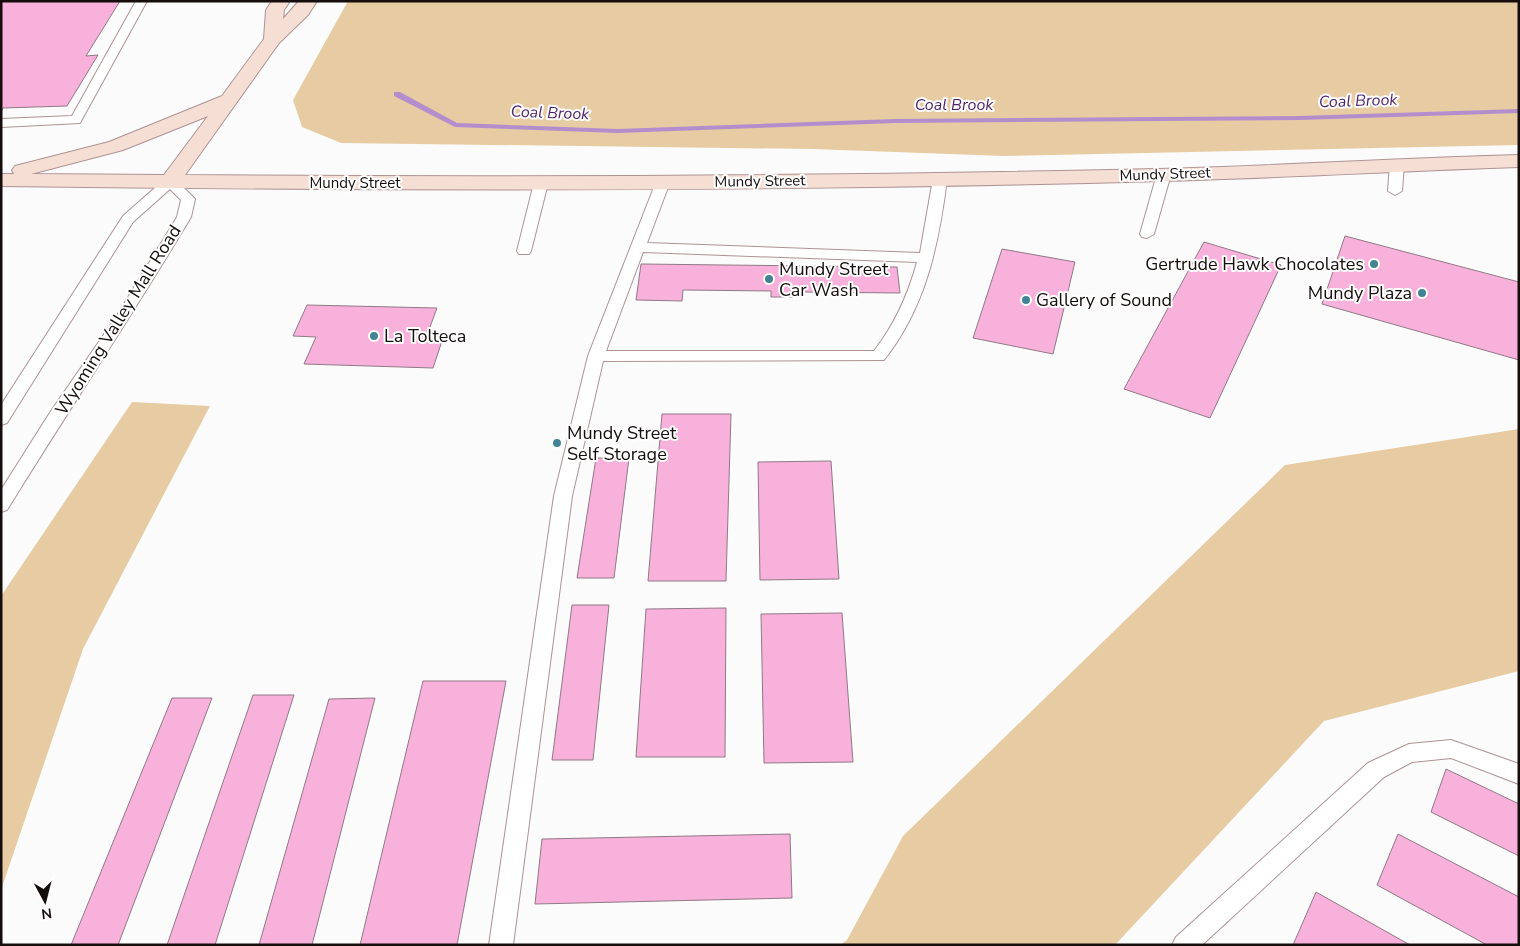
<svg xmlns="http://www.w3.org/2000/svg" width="1520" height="946" viewBox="0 0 1520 946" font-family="'Nunito Sans',sans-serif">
<rect width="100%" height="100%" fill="#fbfbfb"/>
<path fill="#e7cba3" d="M348,1H1519V145L1004,156L813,149L341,143L302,127L293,100Z
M132,402L210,406L83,649L1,890V596Z
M1519,429V671L1324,721L1115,945H840L847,940L903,836L1285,465Z"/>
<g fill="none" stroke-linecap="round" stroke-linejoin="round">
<path fill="#b48ecc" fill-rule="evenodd" d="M394,92H400L457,123L618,129L895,119L1300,116L1519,109V113L1300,120L895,123L618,133L455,127L394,96Z"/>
</g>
<path fill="#f7b1db" stroke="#907986" d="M1,1H120L86,56L98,55L67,106L3,108L1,112Z
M1345,236L1519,282V360L1322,304Z
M1204,242L1281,265L1210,418L1124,389Z
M1002,249L1075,262L1053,354L973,338Z
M641,264L897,267L900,293L803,292V297H771V291L683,290L682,301L636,300Z
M307,305L437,308L427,335H444L433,368L304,364L316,337L293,336Z
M662,414H731L726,581H648Z
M596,458H629L614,578H577Z
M831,461L839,579L760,580L758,462Z
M572,605H609L593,760H552Z
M726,608L725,757H636L646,609Z
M842,613L853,762L764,763L761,614Z
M423,681H506L457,945H360Z
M253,695H294L215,945H167Z
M172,698H212L118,945H71Z
M375,698L312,945H259L329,699Z
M1446,769L1519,804V856L1431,812Z
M790,834L792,898L535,904L542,839Z
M1398,834L1519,897V945H1487L1377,885Z
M1316,892L1410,945H1293Z"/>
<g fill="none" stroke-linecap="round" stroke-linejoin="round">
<defs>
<path id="lane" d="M136,1H147L80,123L1,127V119L72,116Z
M1397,160L1404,164L1402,191L1395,195L1388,191L1390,164Z
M1164,170L1171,174L1154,234L1147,238L1142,237L1140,234L1157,174Z
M940,175L947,179C939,244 926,307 884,360L603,361L572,496L513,945H489L554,496L588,356L656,182L663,178L670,182L647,243L920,253L933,179ZM643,252L917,262C908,295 895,324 874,351H606Z
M170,178L175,179L195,199L191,217C132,316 68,411 7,510L1,512V490L51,411L116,317L177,217L181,200L170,189L133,222L7,423L1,425V405L123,216L165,179Z
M541,179L548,183L531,251L529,254H519L517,251L534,183Z
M1451,740L1519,764V784L1451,758L1412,762L1384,777L1202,945H1172L1176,937L1368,763L1409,744Z"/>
<path id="secondary" d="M272,1H290L284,10L283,19L299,1H317L308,15L279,43L185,175C509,178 833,176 1157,169C1278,166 1398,158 1519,155V167C1399,171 1280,178 1161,181C774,192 387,191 1,186V174H14L12,170L15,166L109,142L222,96L264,39L266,10ZM208,116L164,175L31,174L123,150Z"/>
</defs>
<use href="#lane" stroke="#ae9294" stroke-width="2"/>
<use href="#secondary" stroke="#ae9294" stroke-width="2"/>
<use href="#lane" fill="#fff" fill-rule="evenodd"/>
<use href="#secondary" fill="#f5dfd4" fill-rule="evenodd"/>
</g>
<g fill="#428495" stroke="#fff" stroke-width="2">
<circle cx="1374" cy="264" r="5"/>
<circle cx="769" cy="279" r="5"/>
<circle cx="1422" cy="293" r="5"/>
<circle cx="1026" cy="300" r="5"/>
<circle cx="374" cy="336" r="5"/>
<circle cx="557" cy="443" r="5"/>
</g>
<g text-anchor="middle" stroke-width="4" stroke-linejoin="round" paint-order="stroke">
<g font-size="15" fill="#150c0c" stroke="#fff">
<text transform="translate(1165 174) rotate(-2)" y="5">Mundy Street</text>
<text transform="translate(760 181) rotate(-1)" y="5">Mundy Street</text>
<text x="355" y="188">Mundy Street</text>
</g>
<g font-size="16" font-style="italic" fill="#4f1f69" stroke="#fff">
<text transform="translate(1358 100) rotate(-2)" y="6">Coal Brook</text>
<text x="954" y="110">Coal Brook</text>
<text transform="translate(550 112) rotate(2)" y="6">Coal Brook</text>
</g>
<g font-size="18" fill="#150c0c" stroke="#fff" text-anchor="start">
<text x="1364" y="270" text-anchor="end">Gertrude Hawk Chocolates</text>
<text x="779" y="275">Mundy Street<tspan x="779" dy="21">Car Wash</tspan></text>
<text x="1412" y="299" text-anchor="end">Mundy Plaza</text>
<text x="1036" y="306">Gallery of Sound</text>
<text x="384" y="342">La Tolteca</text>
<text x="567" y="439">Mundy Street<tspan x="567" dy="21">Self Storage</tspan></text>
</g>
<g font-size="18" fill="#150c0c" stroke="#fff">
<text transform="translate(118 320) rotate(-58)" y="6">Wyoming Valley Mall Road</text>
</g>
</g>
<rect width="1520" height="946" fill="none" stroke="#150c0c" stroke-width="5"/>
<g transform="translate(45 901) rotate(173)" stroke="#ffffff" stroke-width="4" paint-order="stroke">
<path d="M0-4L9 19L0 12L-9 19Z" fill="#150c0c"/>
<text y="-8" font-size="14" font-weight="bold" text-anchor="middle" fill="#150c0c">N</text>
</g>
</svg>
